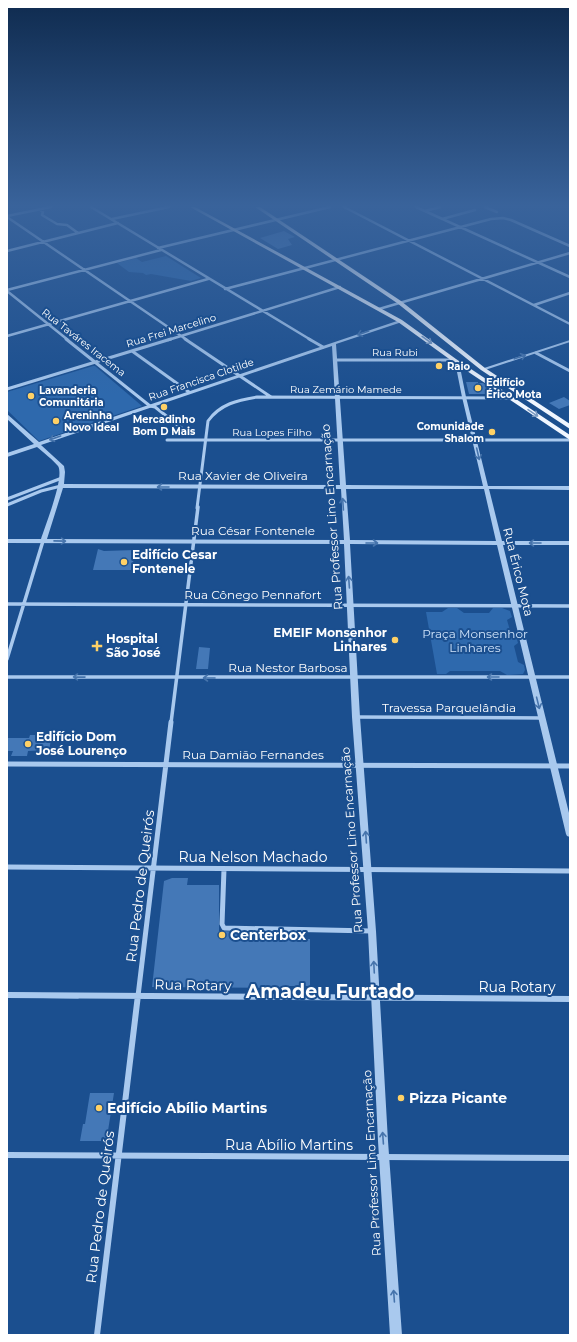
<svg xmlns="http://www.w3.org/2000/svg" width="577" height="1342" viewBox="0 0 577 1342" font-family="Montserrat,sans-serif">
<rect width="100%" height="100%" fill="#1b4f8f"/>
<path fill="#2e69ad" d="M166,256L201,278L191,281L151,274L146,275L143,273L129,272L117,263L136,258L142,262Z
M93,366H95L142,406L39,441L7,410V392Z
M448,608H457L464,613H489L493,608H502L510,611L512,617L507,620L511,634L516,636L518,643L514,646L518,662L524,665L525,670L523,674L507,675L500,671H450L446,674H437L426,612H442Z"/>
<path fill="#4478b7" d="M284,231L295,237L288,239L292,245L278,249L260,238Z
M466,382H478V383H483L498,394H469Z
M564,397L570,401V405L559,409L549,403Z
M98,549L104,551L135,550L132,570H93Z
M199,647L210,648L208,669H196Z
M30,735H52L49,750L28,751L27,756H11L13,751H7V738H29Z
M172,878H188L187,885H219V931L285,933V939H310V986H285V988L152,987L164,881Z
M90,1093H114L107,1137L103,1141H80L83,1124H85Z"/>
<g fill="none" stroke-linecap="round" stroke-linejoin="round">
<path stroke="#a9c9ee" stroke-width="2.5" d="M91,207L311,340
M344,207L570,324
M416,207L570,277
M485,207L497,212
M39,209L43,212L42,215L57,224L67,225L78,233
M425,211L440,207
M7,216L51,207
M7,217L187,340
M112,219L169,207
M442,219L475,210
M158,248L330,207
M7,251L118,223
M225,289L491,219L503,218L511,220L570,246
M7,290L161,250
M7,291L68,340
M534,305L570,293
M379,309L570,253
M7,336L208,279
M168,340L340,287"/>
<path stroke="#a9c9ee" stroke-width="3" d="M66,339L150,406L155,407L184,430
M185,339L271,397
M309,339L323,347
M132,351L189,392
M536,353L570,371
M335,360H454
M7,389L171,339
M167,440H570
M7,499L62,478
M7,505L41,491L61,486
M197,508L208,421C220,404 238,400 257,397L510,398"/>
<path stroke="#a9c9ee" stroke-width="3.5" d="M7,604L570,606
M7,659L43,541
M7,677H570
M356,717L542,718
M171,723L198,507"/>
<path stroke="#a9c9ee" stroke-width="5" d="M7,764L570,766
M7,867L570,871
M224,869L222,924L224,928L372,931
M7,995L78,996
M138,996L171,722"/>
<path stroke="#a9c9ee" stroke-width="6" d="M7,995L570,999
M7,1155L570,1158
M97,1335L138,995"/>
<path fill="#a9c9ee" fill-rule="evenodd" d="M400,320L402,321V322L336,344L346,485L483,486L462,397L455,362L457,361L459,362L466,397L488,486H570V490L489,489L502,541H570V545H503L570,817V837L567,836L566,834L497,545L350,544L360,717L376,931L388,1141L402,1335H390L378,1141L368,931L352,717L344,544L7,543V539H41C45,526 65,477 58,466C54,461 42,451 37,447L7,457V453L34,444L7,419V414L39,442ZM332,346L340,485L64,484L65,472L64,466L41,445ZM63,488L341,489L344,540L47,539ZM346,489H484L496,541L350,540Z
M570,340V342L485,370L481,369Z"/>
<path fill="#f0f6ff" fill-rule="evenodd" d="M190,207H195L402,320L456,359L570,435V440L452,361L398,322Z
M255,207H260L401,301L485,368L570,424V429L481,370L397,303Z"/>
</g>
<defs><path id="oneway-shaft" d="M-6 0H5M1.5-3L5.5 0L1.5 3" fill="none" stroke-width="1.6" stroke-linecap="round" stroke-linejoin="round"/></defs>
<g stroke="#4674ac">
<use href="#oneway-shaft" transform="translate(363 333) rotate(161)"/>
<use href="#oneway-shaft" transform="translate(520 357) rotate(-18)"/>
<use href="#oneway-shaft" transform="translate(55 438) rotate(161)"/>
<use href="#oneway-shaft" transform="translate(478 454) rotate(77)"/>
<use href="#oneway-shaft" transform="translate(163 487) rotate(-180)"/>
<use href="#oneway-shaft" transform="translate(343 504) rotate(-94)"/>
<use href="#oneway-shaft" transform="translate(60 541) rotate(1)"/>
<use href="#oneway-shaft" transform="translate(372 543)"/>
<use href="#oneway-shaft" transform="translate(535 543) rotate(-180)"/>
<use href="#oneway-shaft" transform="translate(349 582) rotate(-94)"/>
<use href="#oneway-shaft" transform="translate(79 677) rotate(-179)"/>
<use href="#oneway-shaft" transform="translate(493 677) rotate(180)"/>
<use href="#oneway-shaft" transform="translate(209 678) rotate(-180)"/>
<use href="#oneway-shaft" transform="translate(538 703) rotate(76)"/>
<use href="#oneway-shaft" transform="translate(366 837) rotate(-94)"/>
<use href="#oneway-shaft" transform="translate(374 967) rotate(-93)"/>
<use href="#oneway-shaft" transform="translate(383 1138) rotate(-94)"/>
<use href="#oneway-shaft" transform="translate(394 1296) rotate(-94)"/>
</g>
<g stroke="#7b9ac1">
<use href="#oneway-shaft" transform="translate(427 340) rotate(36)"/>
<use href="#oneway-shaft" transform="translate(533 413) rotate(34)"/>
</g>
<linearGradient id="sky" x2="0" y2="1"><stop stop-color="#0f2b4f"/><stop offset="0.52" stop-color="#39639b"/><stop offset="1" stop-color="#39639b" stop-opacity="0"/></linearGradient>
<rect width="577" height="395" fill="url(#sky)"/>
<g fill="#ffd166" stroke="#1b4f8f" stroke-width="1.5">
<circle cx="439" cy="366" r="4"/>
<circle cx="478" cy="388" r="4"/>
<circle cx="31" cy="396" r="4"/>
<circle cx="164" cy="407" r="4"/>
<circle cx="56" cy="421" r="4"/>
<circle cx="492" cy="432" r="4"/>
<circle cx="124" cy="562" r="4"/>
<circle cx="395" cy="640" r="4"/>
<path d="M95 640h4v4h4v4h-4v4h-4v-4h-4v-4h4z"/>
<circle cx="28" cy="744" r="4"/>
<circle cx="222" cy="935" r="4"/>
<circle cx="401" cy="1098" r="4"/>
<circle cx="99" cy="1108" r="4"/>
</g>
<g text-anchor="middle" stroke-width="4" stroke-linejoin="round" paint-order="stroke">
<g font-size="10" fill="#fff" stroke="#1b4f8f">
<text transform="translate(171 330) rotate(-17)" y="4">Rua Frei Marcelino</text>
<text transform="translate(84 342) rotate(38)" y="4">Rua Taváres Iracema</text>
<text x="395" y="356">Rua Rubi</text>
<text transform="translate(201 379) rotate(-19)" y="4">Rua Francisca Clotilde</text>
<text x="346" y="393">Rua Zemário Mamede</text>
<text x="272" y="436">Rua Lopes Filho</text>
</g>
<g font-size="10" font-weight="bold" fill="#fff" stroke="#1b4f8f" text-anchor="start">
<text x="447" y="370">Raio</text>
<text x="486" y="386">Edifício<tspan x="486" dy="12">Érico Mota</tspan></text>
<text x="39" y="394">Lavanderia<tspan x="39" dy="12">Comunitária</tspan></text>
<text x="64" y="419">Areninha<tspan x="64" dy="12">Novo Ideal</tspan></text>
<text x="164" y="423" text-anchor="middle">Mercadinho<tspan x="164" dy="12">Bom D Mais</tspan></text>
<text x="484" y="430" text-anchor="end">Comunidade<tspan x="484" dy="12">Shalom</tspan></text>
</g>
<g font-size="12" fill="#fff" stroke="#1b4f8f">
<text x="243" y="480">Rua Xavier de Oliveira</text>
<text transform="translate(332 517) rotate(-94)" y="4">Rua Professor Lino Encarnação</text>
<text x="253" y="535">Rua César Fontenele</text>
<text transform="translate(518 572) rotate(76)" y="4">Rua Érico Mota</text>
<text x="253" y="599">Rua Cônego Pennafort</text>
<text x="288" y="672">Rua Nestor Barbosa</text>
<text x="449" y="712">Travessa Parquelândia</text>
<text x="253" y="759">Rua Damião Fernandes</text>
<text transform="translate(352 840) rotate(-94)" y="4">Rua Professor Lino Encarnação</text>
<text transform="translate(372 1163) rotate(-93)" y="4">Rua Professor Lino Encarnação</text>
</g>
<g font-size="12" font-weight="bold" fill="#fff" stroke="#1b4f8f" text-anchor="start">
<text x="132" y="559">Edifício Cesar<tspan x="132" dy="14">Fontenele</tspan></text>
<text x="387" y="637" text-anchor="end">EMEIF Monsenhor<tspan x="387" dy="14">Linhares</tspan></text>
<text x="106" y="643">Hospital<tspan x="106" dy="14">São José</tspan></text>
<text x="36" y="741">Edifício Dom<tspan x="36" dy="14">José Lourenço</tspan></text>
</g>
<g font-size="12" fill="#cfe3fa" stroke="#1b4f8f">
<text x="475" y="638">Praça Monsenhor<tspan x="475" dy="14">Linhares</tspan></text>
</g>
<g font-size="14" fill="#fff" stroke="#1b4f8f">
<text x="253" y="862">Rua Nelson Machado</text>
<text transform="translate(140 886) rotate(-83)" y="5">Rua Pedro de Queirós</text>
<text transform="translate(193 985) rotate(1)" y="5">Rua Rotary</text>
<text x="517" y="992">Rua Rotary</text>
<text x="289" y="1150">Rua Abílio Martins</text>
<text transform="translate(100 1207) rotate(-83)" y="5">Rua Pedro de Queirós</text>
</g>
<g font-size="14" font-weight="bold" fill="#fff" stroke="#1b4f8f" text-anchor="start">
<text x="230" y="940">Centerbox</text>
<text x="409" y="1103">Pizza Picante</text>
<text x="107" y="1113">Edifício Abílio Martins</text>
</g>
<g font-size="19" font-weight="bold" fill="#fff" stroke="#1b4f8f">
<text x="330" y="998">Amadeu Furtado</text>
</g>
</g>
<rect width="577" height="1342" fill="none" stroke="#ffffff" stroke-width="16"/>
</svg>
